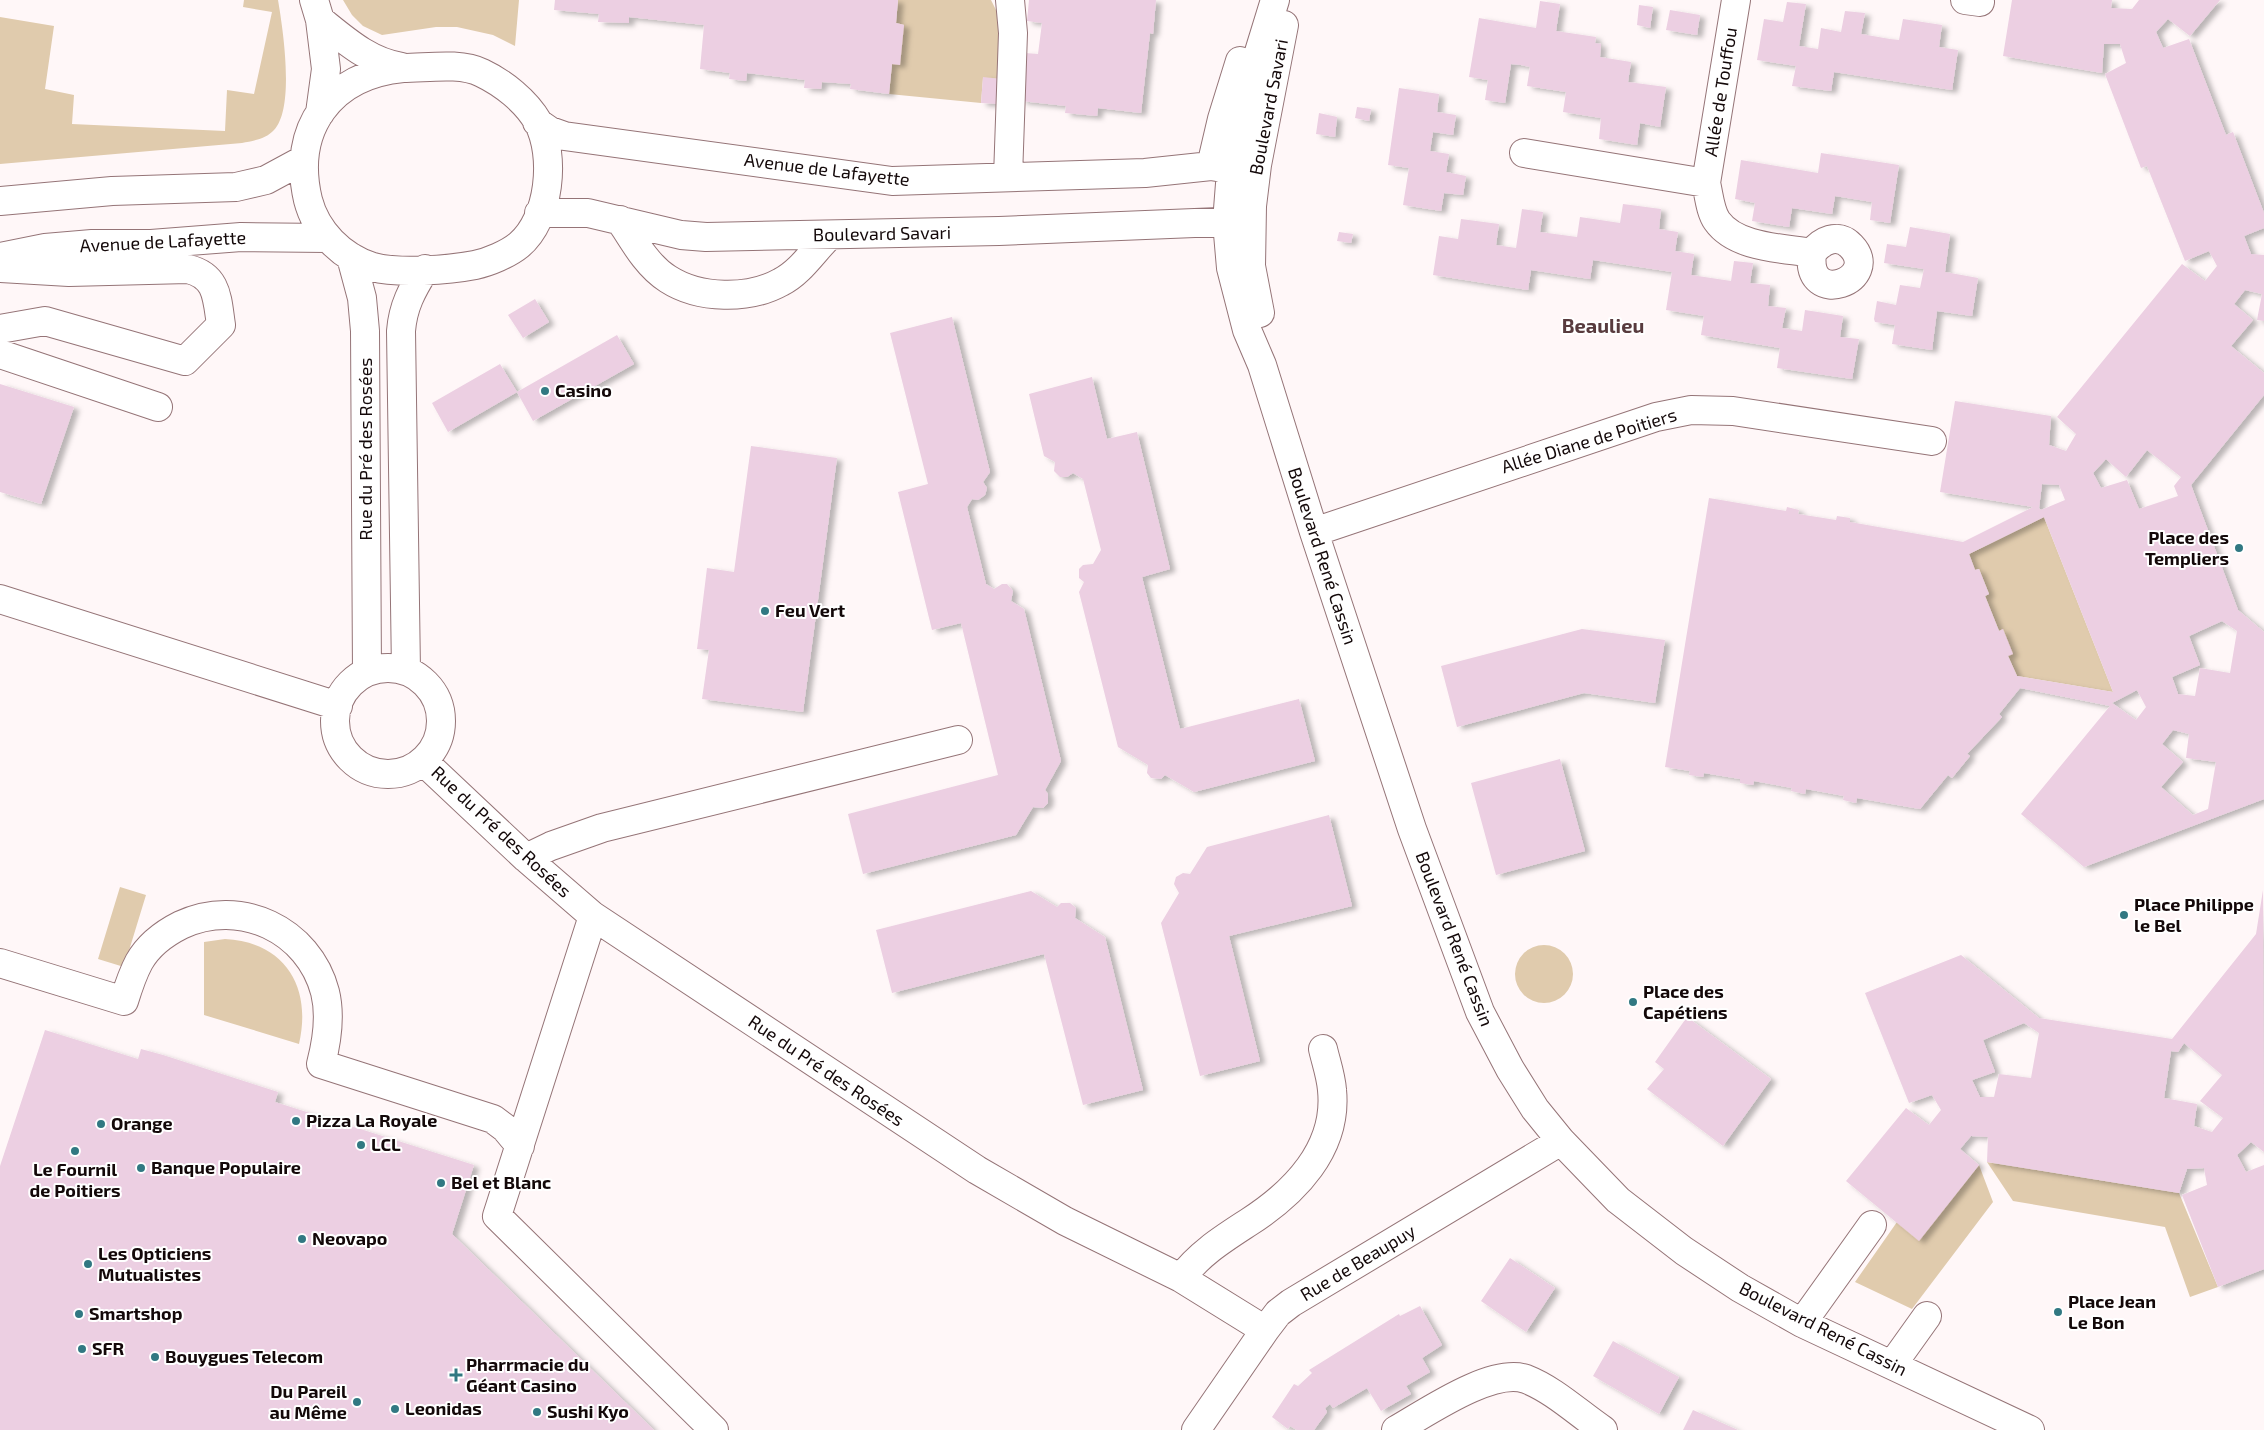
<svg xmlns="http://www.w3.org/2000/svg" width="2264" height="1430" viewBox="0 0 2264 1430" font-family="'Exo 2',sans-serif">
<defs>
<filter id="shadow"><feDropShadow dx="5.5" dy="3" stdDeviation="2.5" flood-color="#0004"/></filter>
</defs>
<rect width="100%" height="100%" fill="#fff7f8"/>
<path fill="#e0cbad" d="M244,0H278C283,29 295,108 274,130C266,139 253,141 242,143L0,164V17L54,26L45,89L74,95L72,124L225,131L227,90L254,94L272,12L243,7Z
M343,0H519L515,46L493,35L457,27H436L382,35L363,26L352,15Z
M898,0H991L1002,22L1000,79L983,78L981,103L889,94L892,64L904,25L896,23Z
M2044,517L2113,692L2017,676L2008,656L2003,630L1999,631L1985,596L1989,594L1979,569L1975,570L1969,554Z
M120,887L146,895L124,967L98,959Z
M225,939C286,942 312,988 299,1044L204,1015V942Z
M1515 974a29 29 0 1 1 58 0a29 29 0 1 1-58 0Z
M1987,1162L2179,1193L2218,1287L2190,1297L2165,1227L2013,1201Z
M1979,1165L1993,1202L1912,1309L1855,1282L1897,1222L1919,1240Z"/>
<path fill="#eccfe2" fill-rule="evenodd" filter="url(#shadow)" d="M555,0H898L896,23L904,25L900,65L892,64L889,94L850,89L851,84L822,82L821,89L804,88L805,80L747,73L746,81L729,79L730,73L700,69L704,25L629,17V23L598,22L599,14L554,10Z
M1029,0H1156L1153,34L1150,33L1141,113L1098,108L1097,116L1065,113L1066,106L1021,101L1025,53L1038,54L1042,23L1027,21Z
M2012,0H2112L2111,8L2132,9L2139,0H2220L2190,36L2168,19L2156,32L2163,48L2189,39L2226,135L2233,132L2264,213V228L2244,236L2251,254L2264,255V321L2257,320L2262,294L2245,290L2234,304L2253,320L2231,346L2264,373V395L2191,485L2238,610L2264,632V799L2084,867L2021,814L2110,706L2020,688L1999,714L2002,717L1967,754L1970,756L1952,778L1948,775L1920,809L1857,798L1856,803L1843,800L1844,796L1806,789L1805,794L1791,791L1792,788L1754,781L1753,785L1740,783V779L1704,773L1703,777L1689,775L1690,771L1665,767L1709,498L1786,511L1787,507L1799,510L1798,514L1836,520L1837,516L1850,518V522L1963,542L2033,507L1940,492L1955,401L2051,416L2049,445L2066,451L2076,434L2057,417L2182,264L2205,281L2217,266L2209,251L2185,261L2147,166L2141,168L2105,74L2126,63L2120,44H2104L2102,73L2003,56ZM2147,450L2181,477L2174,486L2178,496L2139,509L2127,480L2101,488L2093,473L2106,459L2126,477ZM2042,484L2059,485L2065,500L2041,510L2039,508ZM2044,517L2113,692L2017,676L2008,656L2013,654L2003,629L1999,631L1985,596L1989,594L1979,569L1975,570L1969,554ZM2222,621L2237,631L2230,673L2200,668L2195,696L2178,694L2172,677L2200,665L2189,636ZM2137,690L2146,707L2136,720L2112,703ZM2173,730L2189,734L2186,758L2216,762L2208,809L2193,815L2161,787L2183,762L2162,744Z
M1540,1L1560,4L1556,31L1596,37L1595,43L1601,44L1600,57L1631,62L1628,82L1666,87L1660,127L1640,123L1637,145L1599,139L1601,118L1563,112L1566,92L1527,86L1530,67L1521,65L1511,64L1505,103L1485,100L1488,80L1469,77L1479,18L1536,28Z
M1787,2L1806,4L1799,46L1818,49L1821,28L1841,32L1845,11L1865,13L1861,34L1890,39L1899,40L1903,19L1942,25L1939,47L1958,50L1952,90L1834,72L1831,91L1792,86L1796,66L1757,60L1764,19L1783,22Z
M1639,5L1653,7L1650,28L1637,25Z
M1670,10L1700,15L1697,35L1666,30Z
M983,77L1000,79L998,104L981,103Z
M1399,88L1439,94L1437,112L1456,115L1453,135L1433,132L1430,151L1449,154L1446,172L1466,176L1463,195L1444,193L1441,211L1403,205L1409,168L1388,165Z
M1357,107L1371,109L1369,121L1355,118Z
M1319,113L1337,117L1335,137L1316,134Z
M1821,153L1899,165L1890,223L1870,220L1872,202L1835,196L1832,214L1792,208L1789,227L1752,221L1755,203L1735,199L1741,160L1818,173Z
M1623,204L1661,209L1659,229L1678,232L1675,251L1694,254L1691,275L1731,281L1734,261L1753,263L1750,283L1770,285L1768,306L1786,308L1782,328L1802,331L1805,310L1843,316L1840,337L1859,339L1852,379L1777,368L1780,348L1701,335L1704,316L1666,310L1672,272L1593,260L1590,279L1531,270L1528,290L1433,275L1439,236L1458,239L1461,219L1499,224L1496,245L1516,248L1522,209L1543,212L1540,232L1577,237L1580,217L1620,223Z
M1910,227L1950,234L1945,272L1978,278L1972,316L1937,311L1932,350L1892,344L1895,325L1875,322L1874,319L1877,301L1896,305L1900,285L1920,288L1924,269L1884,263L1887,244L1906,247Z
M1339,232L1353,234L1351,243L1337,241Z
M535,299L549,322L523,338L508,315Z
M952,317L990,472L983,482L987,488L985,495L978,500L972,499L967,507L986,584L994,589L1002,584H1007L1013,591L1011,601L1024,609L1061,761L1045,790L1048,794V803L1043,808L1033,807L1016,835L863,874L848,814L998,775L961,623L932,630L898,492L928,484L890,333Z
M617,335L634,364L533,421L517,392Z
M500,364L517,392L448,432L432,403Z
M1092,377L1107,439L1137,432L1170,569L1142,577L1180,729L1299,699L1315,761L1194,792L1165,775L1161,779L1151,778L1147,773L1148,765L1118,747L1079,592L1084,582L1079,578V569L1083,565L1093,564L1101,550L1083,479L1073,473L1067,477H1060L1054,471L1055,462L1044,456L1029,394Z
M0,384L74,407L41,504L0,492Z
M751,446L837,458L803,712L702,699L709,650L697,649L707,568L734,572Z
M1582,629L1665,640L1655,703L1584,693L1457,727L1441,666Z
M1560,759L1585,851L1496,875L1471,783Z
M1329,815L1352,906L1229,936L1260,1061L1200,1076L1161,923L1179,893L1174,884L1176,877L1183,873L1190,874L1207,847Z
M2263,890L2264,1152L2251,1142L2237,1155L2246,1172L2264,1165V1269L2218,1287L2182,1195L2207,1185L2204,1168L2187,1169L2179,1193L1987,1162L1988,1137L1971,1136L1960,1149L1979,1165L1919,1241L1846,1181L1906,1108L1929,1125L1941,1110L1932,1095L1909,1103L1865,993L1961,955L2039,1018L2172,1039L2256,934ZM2024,1023L2039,1033L2031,1078L1999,1074L1994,1097H1980L1972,1080L1995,1072L1983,1040ZM2184,1043L2222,1075L2200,1101L2223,1118L2212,1132L2194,1126L2197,1104L2164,1098L2171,1051L2178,1052Z
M1031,891L1057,907L1061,903H1070L1076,908L1075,918L1105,937L1143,1090L1083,1105L1044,954L892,993L876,930Z
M1687,1017L1771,1079L1723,1146L1647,1089L1664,1069L1655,1062Z
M45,1030L138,1059L141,1049L163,1055L278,1092L275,1102L474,1165L452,1234L654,1430H0V1166Z
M1510,1258L1555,1288L1526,1332L1481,1301Z
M1420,1306L1442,1345L1422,1358L1430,1372L1406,1386L1411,1394L1381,1411L1367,1388L1333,1408L1330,1404L1325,1408L1327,1412L1314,1430H1297L1290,1426L1288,1429L1272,1417L1294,1384L1298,1386L1312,1373L1309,1370L1399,1314L1400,1316Z
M1613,1341L1679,1377L1659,1414L1593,1376Z
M1693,1410L1738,1430H1683Z"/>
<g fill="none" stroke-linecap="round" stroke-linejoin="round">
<defs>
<path id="minor" d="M314,0L320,20L326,69L320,113
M1275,0L1255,65L1231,171L1227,222L1231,268L1247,330L1262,365L1314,532L1412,829L1480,1012L1510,1069L1535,1109L1561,1141L1618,1200L1684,1251L1740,1288L1802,1323L2030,1430
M1965,0L1980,2
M320,20C345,40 369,62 402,67
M403,68C427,68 460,62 482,73C503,83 526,101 538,122C556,156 550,219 519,245C508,254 489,262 475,265C449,270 398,274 373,267C341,257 316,231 308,200C291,128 331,75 403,68Z
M537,122L550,131L564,136L892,181L1145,173L1211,166C1236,168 1243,185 1252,206
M1524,153L1706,183L1736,0
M1211,166L1222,119L1240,61
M1008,177L1013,33L1010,0
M1706,183C1709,195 1710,211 1717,221C1736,248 1783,248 1812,253C1805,310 1883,279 1851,246C1838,232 1821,241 1812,253
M0,201L112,191L236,187L266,180L303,160
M539,213H588L681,235L706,237L999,231L1244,221
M620,220C633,240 647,266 668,279C699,299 749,300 781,282C801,272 814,250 830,235
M0,257L45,248L92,244H151L241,237L327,238
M351,257L362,298L365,331L367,672
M0,268L69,272L188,269C218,276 217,299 221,325L185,361L45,321L0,329
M1260,313L1251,266L1252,206L1257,165L1284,25
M0,354L158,407
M1314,532L1656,417L1691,410L1733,411L1932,441
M0,599L338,706
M335 721a53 53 0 1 1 106 0a53 53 0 1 1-106 0Z
M406,671L401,331C403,306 412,290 425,269
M423,761L526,858L593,916L977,1170L1065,1221L1181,1278L1265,1330
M526,858L551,846L602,828L958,740
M593,916L497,1216L714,1430
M0,963L124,1001C128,988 132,975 139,962C148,946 165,933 181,925C240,897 309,930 325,992C331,1016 327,1041 321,1064L493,1119L505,1128L520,1146
M1181,1278C1200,1253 1223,1239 1249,1222C1294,1193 1338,1149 1332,1090C1331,1076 1326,1062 1323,1049
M1802,1323L1872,1225
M1892,1365L1927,1316
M1196,1430L1265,1330L1278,1313L1291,1303L1561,1141
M1396,1430C1426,1413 1492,1367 1526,1379C1554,1390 1578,1413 1603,1430"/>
</defs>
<use href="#minor" stroke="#957477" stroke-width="30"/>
<use href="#minor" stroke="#fff" stroke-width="28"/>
</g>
<g fill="#317882" stroke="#fff" stroke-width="2">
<circle cx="545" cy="391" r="5"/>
<circle cx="2239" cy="548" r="5"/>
<circle cx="765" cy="611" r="5"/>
<circle cx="2124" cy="915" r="5"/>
<circle cx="1633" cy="1002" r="5"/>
<circle cx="296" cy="1121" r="5"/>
<circle cx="101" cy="1124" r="5"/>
<circle cx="361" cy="1145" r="5"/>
<circle cx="75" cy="1151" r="5"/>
<circle cx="141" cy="1168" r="5"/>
<circle cx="441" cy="1183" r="5"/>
<circle cx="302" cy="1239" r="5"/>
<circle cx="88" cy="1264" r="5"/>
<circle cx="2058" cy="1312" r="5"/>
<circle cx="79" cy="1314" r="5"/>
<circle cx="82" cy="1349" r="5"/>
<circle cx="155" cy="1357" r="5"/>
<path d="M453.5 1367.5h5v5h5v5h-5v5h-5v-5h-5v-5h5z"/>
<circle cx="357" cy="1402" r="5"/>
<circle cx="395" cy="1409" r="5"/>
<circle cx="537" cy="1412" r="5"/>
</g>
<g text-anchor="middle" stroke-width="4" stroke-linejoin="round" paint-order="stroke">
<g font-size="18" fill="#130809" stroke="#fff">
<text transform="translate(1721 92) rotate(-81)" y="6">Allée de Touffou</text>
<text transform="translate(1269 107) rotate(-79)" y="6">Boulevard Savari</text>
<text transform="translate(827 170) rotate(7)" y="6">Avenue de Lafayette</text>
<text transform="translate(882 234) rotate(-1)" y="6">Boulevard Savari</text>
<text transform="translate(163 242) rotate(-3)" y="6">Avenue de Lafayette</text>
<text transform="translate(1589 441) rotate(-17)" y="6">Allée Diane de Poitiers</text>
<text transform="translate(366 449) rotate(-90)" y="6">Rue du Pré des Rosées</text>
<text transform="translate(1322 556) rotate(72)" y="6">Boulevard René Cassin</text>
<text transform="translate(501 832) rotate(43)" y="6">Rue du Pré des Rosées</text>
<text transform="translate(1454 939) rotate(69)" y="6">Boulevard René Cassin</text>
<text transform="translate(826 1071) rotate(34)" y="6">Rue du Pré des Rosées</text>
<text transform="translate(1358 1263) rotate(-31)" y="6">Rue de Beaupuy</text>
<text transform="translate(1823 1329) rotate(27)" y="6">Boulevard René Cassin</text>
</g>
<g font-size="18" font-weight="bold" fill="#130809" stroke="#fff" text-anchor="start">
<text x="555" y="397">Casino</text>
<text x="2229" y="544" text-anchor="end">Place des<tspan x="2229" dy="21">Templiers</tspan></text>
<text x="775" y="617">Feu Vert</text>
<text x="2134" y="911">Place Philippe<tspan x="2134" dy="21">le Bel</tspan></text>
<text x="1643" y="998">Place des<tspan x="1643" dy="21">Capétiens</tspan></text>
<text x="306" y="1127">Pizza La Royale</text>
<text x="111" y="1130">Orange</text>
<text x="371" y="1151">LCL</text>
<text x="151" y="1174">Banque Populaire</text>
<text x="75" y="1176" text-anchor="middle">Le Fournil<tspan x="75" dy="21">de Poitiers</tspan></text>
<text x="451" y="1189">Bel et Blanc</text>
<text x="312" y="1245">Neovapo</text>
<text x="98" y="1260">Les Opticiens<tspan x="98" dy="21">Mutualistes</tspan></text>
<text x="2068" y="1308">Place Jean<tspan x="2068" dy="21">Le Bon</tspan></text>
<text x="89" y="1320">Smartshop</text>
<text x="92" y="1355">SFR</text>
<text x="165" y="1363">Bouygues Telecom</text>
<text x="466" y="1371">Pharrmacie du<tspan x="466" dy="21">Géant Casino</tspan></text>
<text x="347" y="1398" text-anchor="end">Du Pareil<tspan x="347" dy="21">au Même</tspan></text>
<text x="405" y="1415">Leonidas</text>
<text x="547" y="1418">Sushi Kyo</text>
</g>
<g font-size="20" font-weight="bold" fill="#583b3e" stroke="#fff">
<text x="1603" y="333">Beaulieu</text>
</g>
</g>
</svg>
